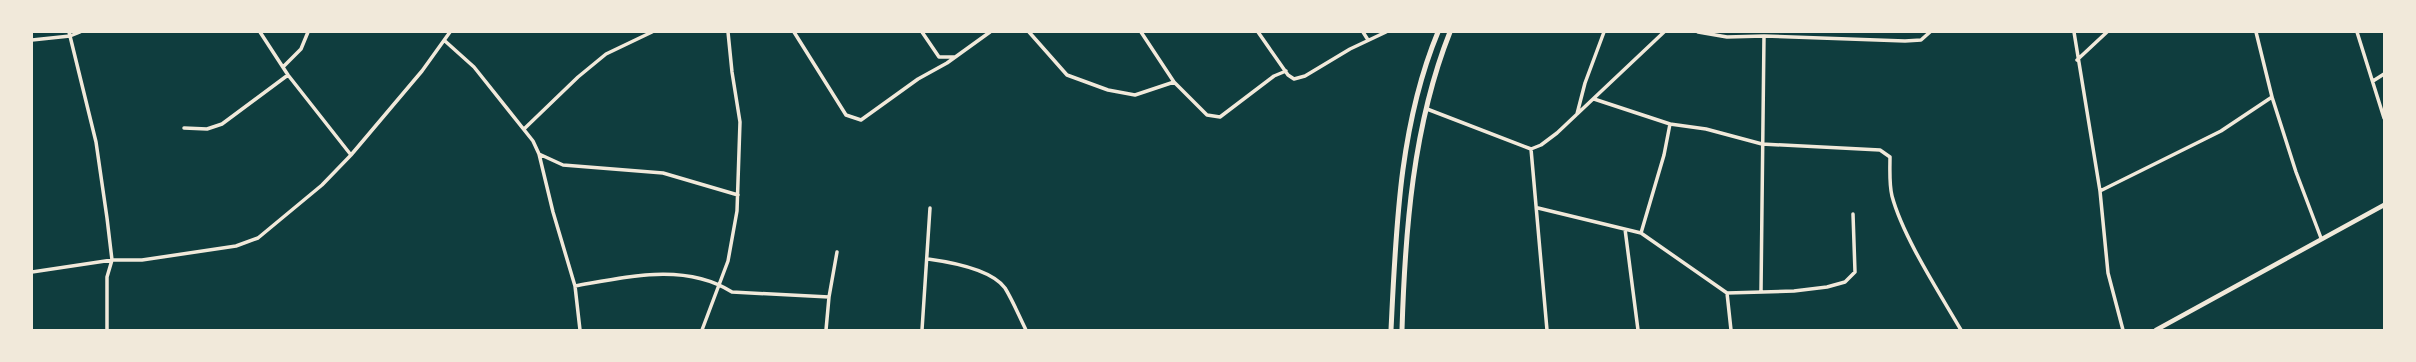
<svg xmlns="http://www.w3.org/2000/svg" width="2416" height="362" viewBox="0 0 2416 362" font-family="Karla,sans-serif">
<rect width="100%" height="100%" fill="#0f3d3e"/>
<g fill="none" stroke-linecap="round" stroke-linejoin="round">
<path stroke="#f1e9da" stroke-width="3.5" d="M69,32L96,142L107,218L112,260L107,277V330
M260,32L288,75L351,155
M794,32L846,115L861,120L918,79L947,63L990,32
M922,32L939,57H955
M1029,32L1067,75L1108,90L1135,95L1174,82
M1141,32L1174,82L1207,115L1220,117L1274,76L1286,71
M1258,32L1288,75L1294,79L1305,76L1350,49L1386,32
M1363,32L1368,40
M1698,32L1727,37L1764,36L1905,41L1921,40L1930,32
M2074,32L2100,191L2108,273L2123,330
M2256,32L2272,97L2296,172L2321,238
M2357,32L2384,118
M32,40L70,36L80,32
M445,41L474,67L533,141L539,154L553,212L575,286L580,330
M2077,60L2107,32
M283,67L301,49L308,32
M2373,81L2384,74
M1594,99L1670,124
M1427,109L1531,149L1541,145L1557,133L1664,32
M1577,114L1585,83L1604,32
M184,128L207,129L222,124L288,75
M524,129L578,77L606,54L652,32
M1531,149L1547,330
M539,154L563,165L663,173L738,195
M2100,191L2221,131L2272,97
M1538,208L1641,233L1727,293L1794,291L1827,287L1845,282L1855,272L1853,214
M1625,229L1638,330
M1641,233L1664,155L1670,124L1706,129L1762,144L1880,150L1890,157C1890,169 1889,184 1892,196C1903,237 1939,292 1961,330
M928,259C950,262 991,269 1005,288C1013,301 1019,316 1026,330
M32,272L112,260H142L236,246L258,238L322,185L351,155L422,71L450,32
M575,286C626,277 685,262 732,292L829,297
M1761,291L1764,36
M1727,293L1731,330
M702,330L728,261L737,211L740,122L732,72L728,32
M826,330L829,297L837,252
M922,330L930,208"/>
<path stroke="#f1e9da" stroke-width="4.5" d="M2156,330L2384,205"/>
<path stroke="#f1e9da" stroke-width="5" d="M1391,330C1396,230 1399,126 1438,32
M1402,330C1405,231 1413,125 1450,32"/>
</g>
<rect width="2416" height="362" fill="none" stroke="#f1e9da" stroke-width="66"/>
</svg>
